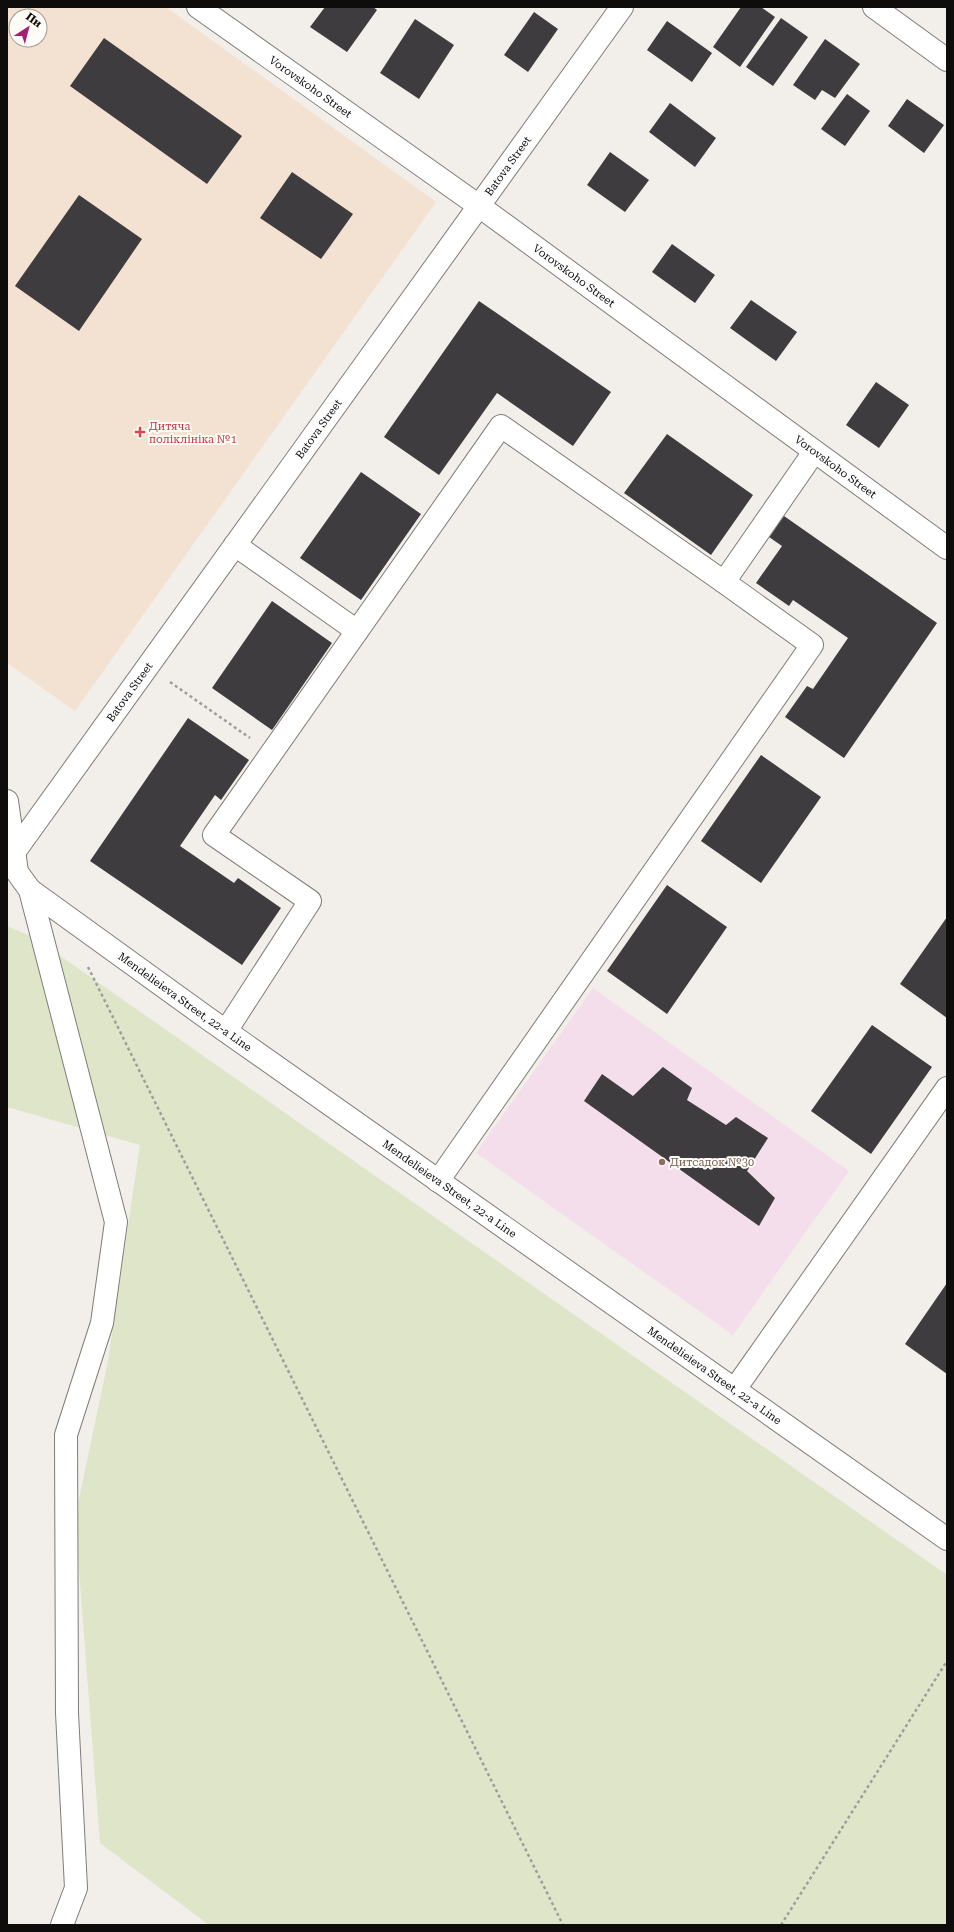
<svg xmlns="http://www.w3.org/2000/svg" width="954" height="1932" viewBox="0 0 954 1932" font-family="'Roboto Serif',serif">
<rect width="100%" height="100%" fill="#f2eee9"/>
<path fill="#f4deeb" d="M593,988L849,1171L733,1335L476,1153Z"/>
<path fill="#f3e2d1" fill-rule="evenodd" d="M7,7H166L436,202L75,711L7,663ZM16,16H40V40H16Z"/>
<path fill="#dee5c8" d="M7,926L33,937L947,1575V1925H209L100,1843L75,1518L108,1361L140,1145L7,1107Z"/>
<path fill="#3f3c40" d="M325,7H373L377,10L347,52L310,27Z
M741,7H761L775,17L740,67L713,47Z
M534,12L558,29L528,72L504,55Z
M781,18L808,37L773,86L746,67Z
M415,19L454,45L419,99L380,73Z
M667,21L712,53L692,82L647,50Z
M104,38L242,136L207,184L70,86Z
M825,39L860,64L835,98L822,90L815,100L793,85Z
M847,94L870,111L845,146L821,129Z
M907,99L944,125L924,153L888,126Z
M670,103L716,138L695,167L649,132Z
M610,152L649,180L625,212L587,185Z
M292,172L353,214L321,259L260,218Z
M79,195L142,239L79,331L15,286Z
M672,244L715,275L695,303L652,272Z
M751,300L797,332L776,361L730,328Z
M479,301L611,392L573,446L497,393L439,475L384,437Z
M876,382L909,405L879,448L846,425Z
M667,434L753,495L711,555L624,493Z
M361,472L421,514L361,600L300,558Z
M784,516L937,623L844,758L785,717L807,686L813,689L848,638L793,600L789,606L756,583L782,546L769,537Z
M272,601L332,643L272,730L212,688Z
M188,718L249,760L221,800L215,795L180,846L234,883L238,878L281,908L242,965L90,861Z
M761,755L821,797L761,883L701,841Z
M667,885L727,927L667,1014L607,971Z
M947,917V1018L900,984Z
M872,1025L932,1067L871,1154L811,1111Z
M663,1067L692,1088L687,1100L726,1125L736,1117L768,1138L747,1171L775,1198L759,1226L584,1101L602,1074L633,1096Z
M947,1283V1374L905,1344Z"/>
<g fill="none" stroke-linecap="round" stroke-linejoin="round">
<defs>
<g id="minor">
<path id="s1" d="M198,7L479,206L947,548"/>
<path d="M874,7L947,60"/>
<path d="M235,545L357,631"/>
<path id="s2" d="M7,801L17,872L30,890L203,1015L947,1539"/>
<path id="s3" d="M8,851H15L622,7"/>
<path d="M30,890L116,1222L102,1323L66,1435L67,1713L76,1888L62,1925"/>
<path d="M226,1031L310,901L214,835L501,426L724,582"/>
<path d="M438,1181L812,645L724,582L814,452"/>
<path d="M735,1389L947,1088"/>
</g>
</defs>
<use href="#minor" stroke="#807d78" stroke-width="24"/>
<path stroke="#a09d99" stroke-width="2.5" stroke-dasharray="3 3" stroke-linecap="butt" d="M170,682L250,738
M88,967L563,1925
M781,1925L947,1661"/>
<use href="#minor" stroke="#fff" stroke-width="22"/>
</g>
<path fill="#e0444e" stroke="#fffcf8" stroke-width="1.5" d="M138 426h4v4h4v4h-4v4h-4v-4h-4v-4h4z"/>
<circle fill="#8d6e63" stroke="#fffcf8" stroke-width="1.5" cx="662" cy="1162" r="4"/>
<g text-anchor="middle" stroke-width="4" stroke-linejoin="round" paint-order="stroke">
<g font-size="11" fill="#0e0d0b" stroke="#fffcf8">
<text dy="4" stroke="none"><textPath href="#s1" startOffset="138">Vorovskoho Street</textPath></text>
<text dy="4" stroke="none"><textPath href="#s3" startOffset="851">Batova Street</textPath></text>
<text dy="4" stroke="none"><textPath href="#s1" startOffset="462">Vorovskoho Street</textPath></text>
<text dy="4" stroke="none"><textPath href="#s3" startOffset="527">Batova Street</textPath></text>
<text dy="4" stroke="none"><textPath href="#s1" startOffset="786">Vorovskoho Street</textPath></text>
<text dy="4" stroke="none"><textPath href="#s3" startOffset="203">Batova Street</textPath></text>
<text dy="4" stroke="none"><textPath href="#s2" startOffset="285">Mendelieieva Street, 22-a Line</textPath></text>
<text dy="4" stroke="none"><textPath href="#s2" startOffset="609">Mendelieieva Street, 22-a Line</textPath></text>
<text dy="4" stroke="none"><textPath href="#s2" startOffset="933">Mendelieieva Street, 22-a Line</textPath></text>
</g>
<g font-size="11" fill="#be3a42" stroke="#fffcf8" text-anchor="start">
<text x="149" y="430">Дитяча<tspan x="149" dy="13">поліклініка №1</tspan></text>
</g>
<g font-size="11" fill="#785e54" stroke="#fffcf8" text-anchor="start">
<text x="670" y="1166">Дитсадок №30</text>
</g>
</g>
<rect width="954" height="1932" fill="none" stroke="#0e0d0b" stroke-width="16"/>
<g transform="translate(28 28) rotate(36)"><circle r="19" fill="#fffcf8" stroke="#9f9c99"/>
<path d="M0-3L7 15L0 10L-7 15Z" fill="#a32171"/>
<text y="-6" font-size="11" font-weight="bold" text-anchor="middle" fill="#0e0d0b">Пн</text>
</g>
</svg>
